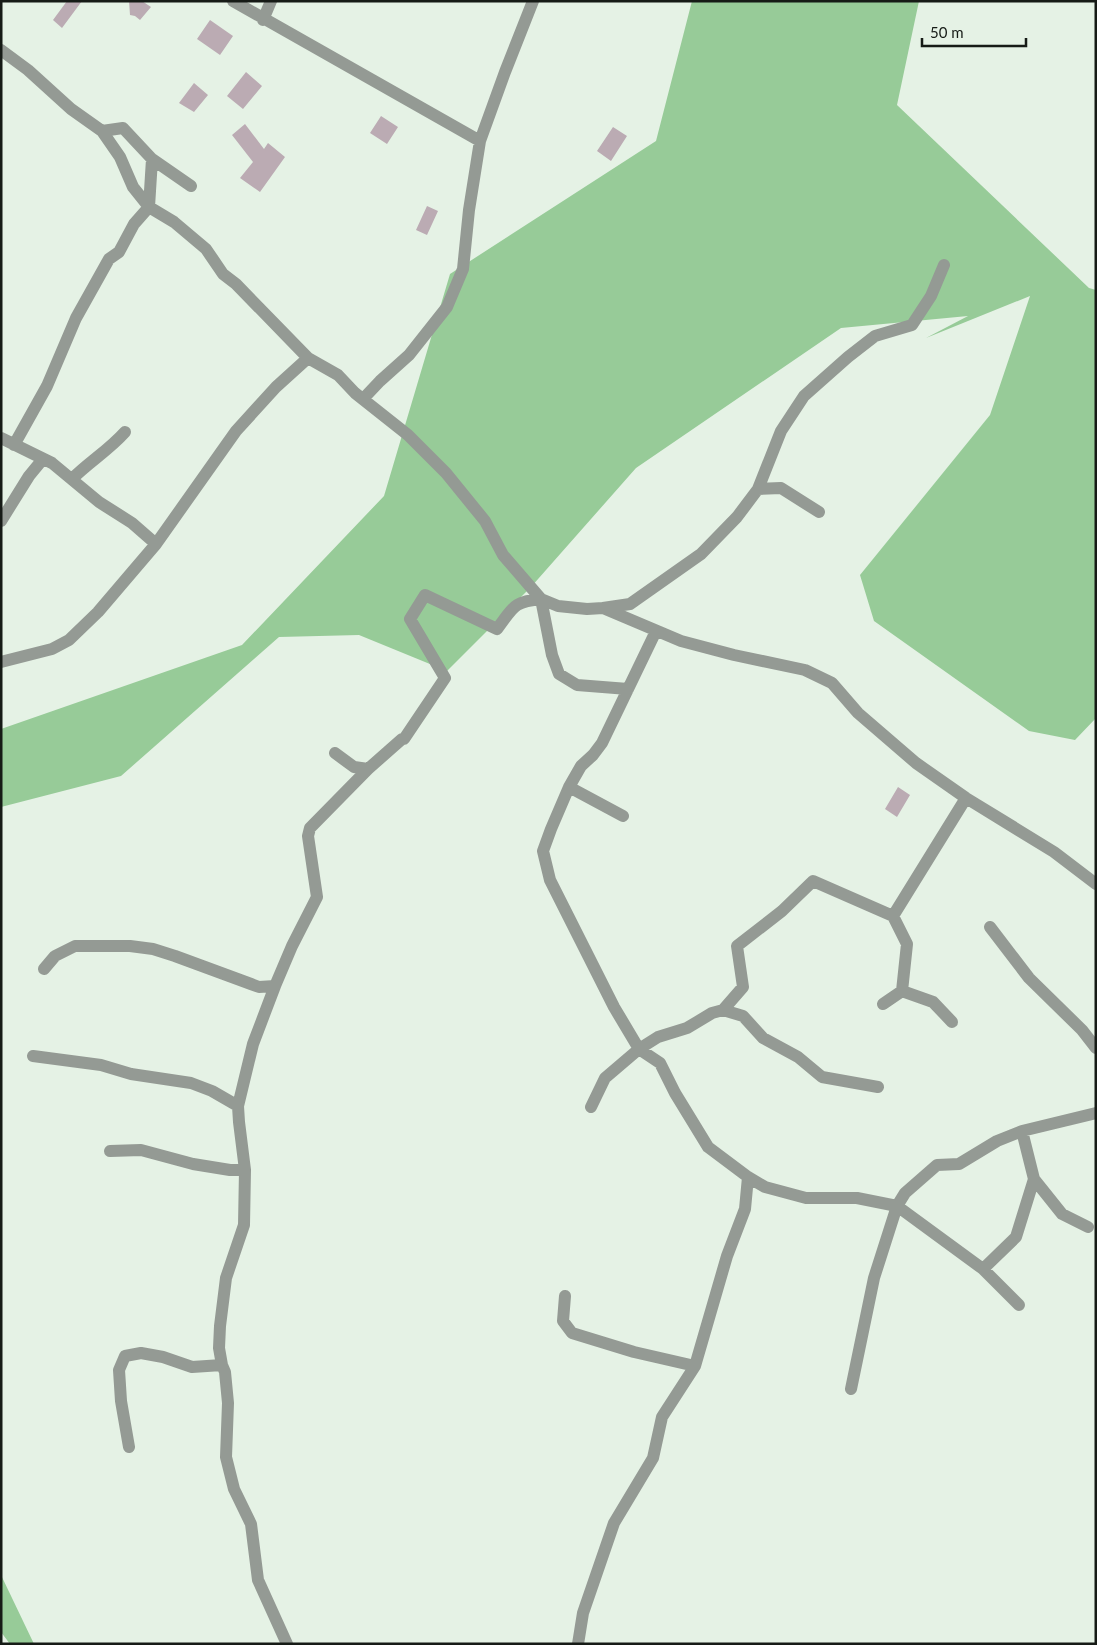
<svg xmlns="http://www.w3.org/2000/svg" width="1097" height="1645" viewBox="0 0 1097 1645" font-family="Lato,sans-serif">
<rect width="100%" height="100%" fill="#e5f2e5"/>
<path fill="#97cb98" d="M692,1H919L897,105L1089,288L1096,290V718L1075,740L1029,731L874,621L860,575L990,415L1030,296L926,338L968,316L841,328L636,468L531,587L447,671L359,635L279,637L121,776L1,807V729L242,645L384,496L450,274L656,141Z
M1,1575L34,1644H10L1,1632Z"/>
<path fill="#bbabb3" d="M67,1H82L62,28L53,20Z
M129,1H142L151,7L140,20L135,16L130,15Z
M210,20L233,36L220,55L197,39Z
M246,72L262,86L243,109L227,96Z
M194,83L208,95L194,112L179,103Z
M381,116L398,127L387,144L370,133Z
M245,124L264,149L268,143L285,157L260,192L240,178L253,162L232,135Z
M613,127L627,136L611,161L597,151Z
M427,206L438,211L427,235L416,230Z
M898,787L910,795L897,817L885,809Z"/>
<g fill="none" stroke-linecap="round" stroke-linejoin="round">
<path stroke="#949a94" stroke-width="12" d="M233,1L480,141
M263,20L271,1
M1,50L28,70L71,109L102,131L120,157L133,187L149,207L174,222L206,249L223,274L236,284L308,358L338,375L355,393L408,435L446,473L485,521L503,555L541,599L558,606L587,609L603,608L681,641L734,655L805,670L832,683L858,713L916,763L966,798L1054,852L1096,884
M102,131L123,128L152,159L191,186
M363,399L380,381L409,355L447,307L463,269L469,210L480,141L505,72L533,1
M1,438L52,463L99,502L132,523L156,544
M14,445L47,386L76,318L109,259L119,252L134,224L149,207L152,159
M72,479C89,462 109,450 125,432
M758,489L781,488L819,512
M1,521L29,476L43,459
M603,608L630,604L701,554L737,517L758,489L781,431L804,396L848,357L875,336L912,325L931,296L944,265
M656,631L602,743L593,755L581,766L569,787L551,829L543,851L550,880L614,1007L639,1049L660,1063L675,1093L708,1147L748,1177L765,1187L806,1198H857L897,1206L983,1269L1019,1305
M1,662L52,649L69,640L98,612L156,544L236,431L276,387L308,358
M335,753L354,767L368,769
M569,787L623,816
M990,927L1029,978L1082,1030L1096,1048
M44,969L55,956L75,946H130L153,949L175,956L251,984L259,987L275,986
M902,991L933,1002L952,1022
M883,1004L902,991L907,944L893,916L966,798
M723,1010L743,1016L763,1038L798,1057L822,1077L878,1087
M33,1056L101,1065L131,1074L191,1083L212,1091L238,1106
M591,1107L605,1078L639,1049L658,1037L687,1028L712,1013L723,1010L743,987L737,946L782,911L813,881L893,916
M1022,1131L1034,1179L1062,1214L1088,1227
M110,1151L141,1150L193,1164L230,1170H245
M983,1269L1016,1237L1034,1179
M565,1296L563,1321L572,1333L634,1352L695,1366
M222,1365L219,1348L220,1326L226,1278L244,1225L245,1170L239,1122L238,1106L253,1044L275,986L292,946L317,897L308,836L310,828L368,769L402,739H404L445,678L410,619L425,595L497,629C514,607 512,602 541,599L552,655L559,674L577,685L628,689
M851,1389L874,1278L897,1206L905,1193L937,1165L959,1164L997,1141L1022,1131L1096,1113
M129,1447L121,1401L119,1370L125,1356L141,1353L163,1357L192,1367L222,1365L225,1372L228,1403L226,1457L234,1489L251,1524L258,1580L287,1644
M578,1644L583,1613L614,1523L653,1458L662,1417L695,1366L727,1256L745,1209L748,1177"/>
</g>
<rect width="1097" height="1645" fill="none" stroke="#161b16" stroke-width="5"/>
<path d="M922 38v8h104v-8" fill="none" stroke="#161b16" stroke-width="2.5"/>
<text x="930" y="38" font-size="15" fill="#161b16" stroke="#e5f2e5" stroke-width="4" paint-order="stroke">50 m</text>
</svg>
